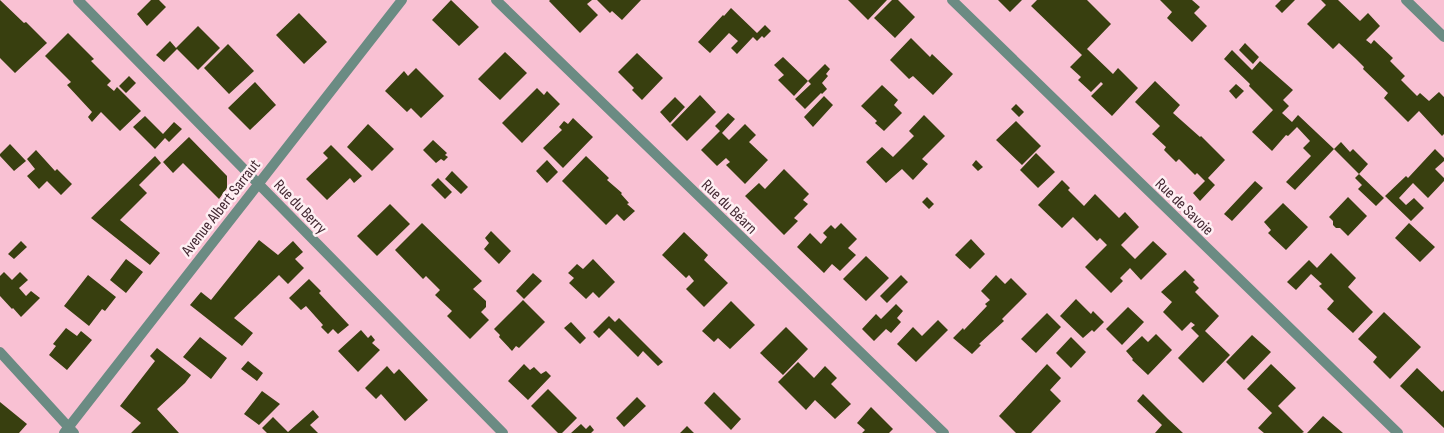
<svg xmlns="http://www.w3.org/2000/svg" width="1444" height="433" viewBox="0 0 1444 433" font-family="'Sofia Sans Condensed',sans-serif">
<rect width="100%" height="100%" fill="#f9c1d3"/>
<path fill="#383f0f" d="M0,0L24,23L26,22L47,43L15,73L0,58Z
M151,0H159L166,7L147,26L137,14Z
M451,0L479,27L459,46L432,20Z
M550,0H592L587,4L598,15L580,33L549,1Z
M597,0H641L622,20L612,11L610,13Z
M848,0H887L868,20Z
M892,0H898L915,17L895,38L874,18Z
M998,0H1022L1010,12Z
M1037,0H1087L1111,24L1087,49L1113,74L1118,68L1138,88L1112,116L1091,96L1103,84L1101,82L1091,92L1078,80L1081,77L1070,67L1082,55L1031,6Z
M1160,0H1192L1200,7L1194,13L1207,26L1192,42L1167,18L1172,12Z
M1281,0H1295L1282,13L1275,6Z
M1321,0H1338L1360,21L1368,13L1380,26L1366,40L1371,44L1374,40L1393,58L1390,61L1405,76L1401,80L1417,96L1420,93L1429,101L1439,92L1444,97V134L1442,136L1419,111L1408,122L1384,98L1388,93L1363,69L1364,67L1356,59L1339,43L1333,49L1307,24L1326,5Z
M731,8L757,33L765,25L771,31L764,38L762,36L757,41L753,37L737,54L731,48L738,41L729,33L710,53L698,42L723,15L724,16Z
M299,13L327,42L304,64L276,35Z
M198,26L220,48L198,70L177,49L164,62L156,55L170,41L176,48Z
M68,33L94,59L91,61L111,81L107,85L114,91L117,87L141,111L120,131L101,112L92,122L88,117L92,112L67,85L71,82L45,56Z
M911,38L930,57L932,54L953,74L933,95L913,76L909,79L890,60Z
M1245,43L1259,57L1253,64L1239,50Z
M228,44L254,71L229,94L204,68Z
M1232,50L1252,70L1260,61L1293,90L1283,100L1289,106L1282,113L1292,122L1298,115L1334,149L1295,190L1286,182L1311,156L1303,148L1310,141L1297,127L1288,136L1286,135L1272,151L1252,132L1273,110L1249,86L1250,84L1224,59Z
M505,52L527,73L500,100L478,79Z
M637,53L663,78L642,100L632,90L634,88L618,72Z
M783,57L808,81L794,96L778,80L784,75L774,65Z
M825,64L830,69L826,74L828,76L822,83L827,89L822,94L821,93L805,109L795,99L811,84L808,81Z
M416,68L444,96L421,118L411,108L407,112L385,91L404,71L408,76Z
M129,76L136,83L126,93L119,86Z
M1155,81L1180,105L1173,113L1200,137L1201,136L1225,160L1208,178L1215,185L1200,201L1193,193L1205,181L1197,173L1195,175L1179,159L1176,162L1164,150L1166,147L1152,134L1160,126L1135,102Z
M255,82L276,105L250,130L228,108Z
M1236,84L1244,91L1236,99L1229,91Z
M882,85L898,100L894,105L902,113L884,131L875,123L877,121L861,106Z
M537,88L544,95L547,91L560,104L522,143L502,123Z
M700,95L716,112L687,141L671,125Z
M824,96L833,105L813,127L804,117Z
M675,97L685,107L670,123L660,112Z
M1016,104L1024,112L1019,117L1011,109Z
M728,113L735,119L722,133L729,140L745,124L756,135L749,142L768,160L745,184L726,165L730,162L726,158L717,166L701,150L720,131L715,126Z
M924,115L945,136L922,159L928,164L913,180L902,169L886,183L866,162L882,147L893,157L914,136L909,131Z
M145,116L163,134L174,122L182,129L169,142L165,138L155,149L133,127Z
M573,118L593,137L563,168L543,148L562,130L559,127L564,121L568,124Z
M1016,121L1041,146L1022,165L996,140Z
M368,124L394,149L372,171L347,147Z
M189,137L227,176V188L219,199L183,163L173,173L163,162Z
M433,140L447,153L445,155L448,157L444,161L441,159L436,163L423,150Z
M1341,142L1350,152L1353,149L1368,164L1359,174L1384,198L1376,206L1358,189L1362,185L1355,178L1359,174L1334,149Z
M10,144L26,161L14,171L0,156V154Z
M331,145L362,176L354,183L350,178L327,200L306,179L328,158L323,153Z
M1435,149L1444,158V161L1435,169L1444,178V181L1428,198L1413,183L1399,198L1406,205L1414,198L1424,208L1411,221L1385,196L1406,176L1408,178Z
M36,150L55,171L57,169L72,184L61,195L47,181L39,189L27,176L35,169L27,159Z
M1036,153L1055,172L1038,188L1020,170Z
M155,156L161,163L139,185L147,193L120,220L160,253L150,265L91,218Z
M586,156L609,178L607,180L622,193L621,194L629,203L627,204L635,211L624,221L617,214L606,225L562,181Z
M547,160L558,172L547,183L536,171Z
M976,160L983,167L978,171L972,165Z
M784,169L809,194L803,200L808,204L794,218L798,221L784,235L745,196L759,183L765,189Z
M452,171L468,187L461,194L445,179Z
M438,178L452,192L445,199L431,185Z
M1062,180L1070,188L1068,190L1084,206L1095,194L1119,218L1125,212L1139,227L1121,245L1135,259L1153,241L1167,254L1141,280L1130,268L1120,278L1123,281L1111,293L1085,267L1107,245L1100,238L1097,241L1073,217L1062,228L1038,205Z
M1255,181L1263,188L1232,221L1224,214Z
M927,197L934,204L929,209L922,202Z
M1348,197L1367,216L1348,236L1340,228H1336L1333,225V221L1329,217Z
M1283,203L1308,227L1286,250L1268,233L1271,230L1264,222Z
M390,204L410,224L377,256L357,236Z
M422,223L482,281L473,289L486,301V307L481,312L489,320L470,339L447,316L452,311L435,295L440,290L426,276L423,279L395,250Z
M841,223L857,239L848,248L856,255L840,271L832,264L824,273L797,247L810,233L821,244L827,237L823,233L831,225L835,229Z
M1409,223L1435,247L1420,262L1395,238Z
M491,231L511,251L499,264L484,249L489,243L485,238Z
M684,232L708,255L704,260L728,283L704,307L686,289L694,281L689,275L686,278L662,255Z
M971,239L985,254L970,269L955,255Z
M259,240L278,255L293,241L303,252L295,259L304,268L288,284L279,275L234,318L253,333L242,346L190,305L201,292L211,300Z
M21,241L27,247L14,259L8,254Z
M1331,253L1356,278L1348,287L1373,312L1353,333L1327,309L1334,301L1319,286L1322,284L1311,274L1296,290L1287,282L1309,260L1317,268Z
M866,256L889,278L866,301L843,279Z
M126,259L143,272L126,293L110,280Z
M593,259L615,282L599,298L593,292L586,299L569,283L574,278L568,273L577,264L583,269Z
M1185,270L1195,280L1193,282L1199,288L1195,292L1219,316L1205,331L1230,355L1203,383L1178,358L1199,336L1191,328L1195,325L1191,322L1182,331L1163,312L1172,302L1161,292Z
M4,272L12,280L20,272L28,280L19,288L26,296L31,291L40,298L21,317L13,308L12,309L0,296V276Z
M533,273L542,281L524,299L516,291Z
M88,275L116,297L105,311L102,309L89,326L64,306Z
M901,275L908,282L887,303L880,296Z
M996,275L1005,284L1011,278L1027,294L1002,319L1004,321L979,344L981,345L972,354L953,338L963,328L964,330L987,306L985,304L990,300L981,291Z
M309,279L321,291L319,293L349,325L338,334L333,329L328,334L321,327L323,325L306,306L301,310L289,298Z
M1076,299L1091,314L1093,311L1104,322L1094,332L1092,330L1083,338L1060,316Z
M523,300L545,322L519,348L516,346L512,351L499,337L500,335L494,329Z
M731,301L755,325L730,349L718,338L714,342L702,331Z
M896,304L903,311L897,318L901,322L891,333L886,329L874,341L862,329L876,314L881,319Z
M1128,307L1144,322L1122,345L1106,329Z
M1384,312L1421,347L1390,379L1373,362L1377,357L1358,339Z
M1047,313L1061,327L1036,353L1021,339Z
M609,316L615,322L619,318L663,362L658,366L643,351L638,357L609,328L599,338L593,332Z
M938,320L948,330L916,362L897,344L913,327L922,336Z
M571,322L586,338L580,344L564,328Z
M786,327L808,349L783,375L760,353Z
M66,328L77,336L81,331L92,340L67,370L49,355L56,346L53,344Z
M361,330L368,338L371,335L375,340L372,343L380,350L358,372L338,351Z
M1156,334L1172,350L1148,375L1132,360L1133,359L1126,351L1142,336L1148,342Z
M1252,335L1271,352L1244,380L1226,362Z
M200,337L227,358L211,379L183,357Z
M1071,337L1086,352L1071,368L1056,353Z
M157,348L191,375L185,383L157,409L179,433H131L141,423L120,406L155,361L150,356Z
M248,361L263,373L257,381L241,369Z
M798,362L814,378L825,366L837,378L831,384L851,404L835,419L815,400L806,410L778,382Z
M524,364L530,370L534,367L541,374L546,371L551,376L528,400L508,381Z
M1047,364L1061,378L1050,390L1061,401L1031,433H1016L999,416Z
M1271,364L1296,388L1278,406L1304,432L1302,433H1264L1258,428L1272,413L1247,389Z
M387,366L394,374L399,369L428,400L405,421L381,394L376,399L365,388Z
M1417,368L1442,392L1444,390V428L1400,386Z
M548,389L577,418L562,433H558L531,406Z
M262,391L280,404L259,425L244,414Z
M714,392L741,419L731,430L704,403Z
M1143,394L1168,419L1183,433H1155L1162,425L1137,401Z
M637,397L646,406L624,427L616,418Z
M0,402L27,424L19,433H0Z
M871,407L893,429L889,433H862L865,430L857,423Z
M313,410L319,417L310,425L318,433H267L262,428L273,417L288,432Z
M1323,416L1343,433H1307Z
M581,424L586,429L590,425L594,430L591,433H571Z
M687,426L694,433H680Z"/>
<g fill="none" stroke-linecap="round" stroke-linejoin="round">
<path stroke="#6b8b83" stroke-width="10" d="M78,0L503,433
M496,0L944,433
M952,0L1398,433
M1406,0L1444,37
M0,352L74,433
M64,433L402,0"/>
</g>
<g text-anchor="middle" stroke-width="5" stroke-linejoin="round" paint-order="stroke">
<g font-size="16" fill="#432832" stroke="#feeff3">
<text transform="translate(301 206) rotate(46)" y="6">Rue du Berry</text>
<text transform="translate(730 206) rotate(44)" y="6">Rue du Béarn</text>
<text transform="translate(1185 206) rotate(44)" y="6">Rue de Savoie</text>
<text transform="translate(220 207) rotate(-52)" y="6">Avenue Albert Sarraut</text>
</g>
</g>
</svg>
